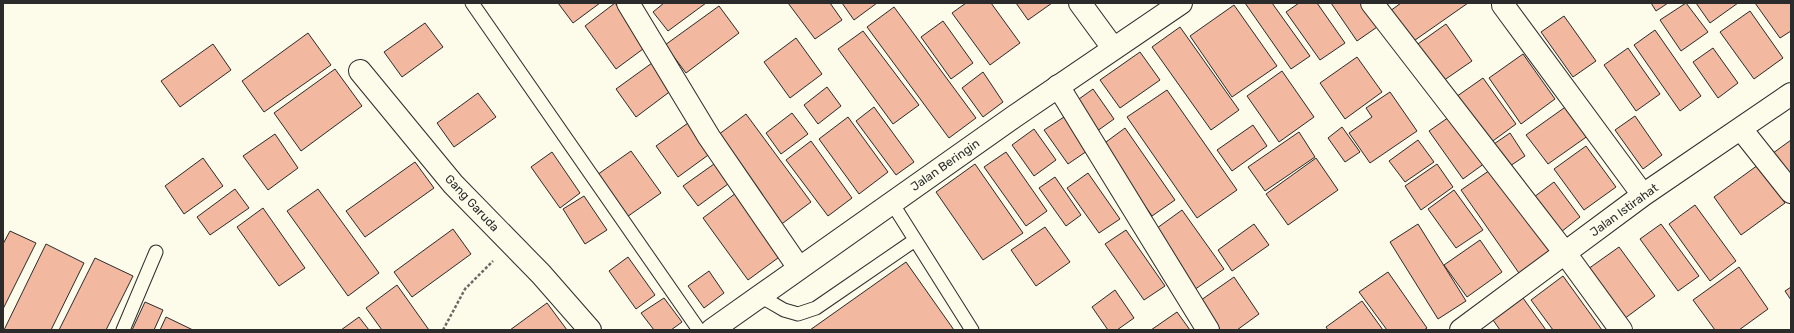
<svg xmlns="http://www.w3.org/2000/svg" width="1794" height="333" viewBox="0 0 1794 333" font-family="Rubik,sans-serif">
<rect width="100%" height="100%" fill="#fdfbea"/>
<path fill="#f2b8a0" stroke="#2b2b2b" d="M558,3H600L573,23Z
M615,3L647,46L616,69L585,26Z
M664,3H706L668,31L653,12Z
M788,3H830L842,20L815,39Z
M842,3H877L854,20Z
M966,3H991L1020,43L990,65L952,13Z
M1016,3H1052L1028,20Z
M1245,3H1272L1310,56L1291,69Z
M1299,3H1317L1345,43L1320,60L1286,12Z
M1331,3H1365L1380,25L1357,41Z
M1401,3H1468L1408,45L1386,14Z
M1651,3H1668L1656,11Z
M1686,3L1708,32L1681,51L1660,20Z
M1696,3H1738L1710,23Z
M1755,3H1791V31L1780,38Z
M1234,5L1277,66L1232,97L1190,36Z
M719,6L739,33L686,73L665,45Z
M894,7L976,118L949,138L867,27Z
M1750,11L1783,58L1754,79L1720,32Z
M1564,16L1596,61L1573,77L1541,32Z
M943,21L973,63L951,79L921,37Z
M425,23L443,47L402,77L384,52Z
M1446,24L1472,61L1440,83L1415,46Z
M1180,27L1239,110L1211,130L1152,47Z
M1655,30L1701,96L1680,111L1634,45Z
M863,31L919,105L893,124L838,49Z
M308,33L331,65L264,112L242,81Z
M796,38L822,74L790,98L764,62Z
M213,44L231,70L180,107L161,81Z
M1628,48L1660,94L1636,111L1604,65Z
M1713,48L1738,83L1718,98L1693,62Z
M1140,52L1160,80L1120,108L1100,80Z
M1523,54L1555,99L1521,124L1489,78Z
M1357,57L1382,92L1345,119L1320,83Z
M652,63L672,90L636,117L616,89Z
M335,69L362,106L301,151L274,113Z
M1282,71L1314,117L1279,142L1247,96Z
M983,72L1003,102L983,117L962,88Z
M1483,78L1516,124L1486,146L1453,99Z
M827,87L841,106L818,124L804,105Z
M1093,89L1114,119L1093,134L1072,104Z
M1167,90L1237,190L1197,218L1127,117Z
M1390,92L1417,131L1370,163L1349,133L1372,117L1366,108Z
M478,93L496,117L454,147L437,123Z
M1571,103L1592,133L1548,164L1526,135Z
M874,107L914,162L896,175L856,121Z
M792,113L808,134L781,154L766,133Z
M746,114L811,202L779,226L714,138Z
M1452,115L1485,163L1463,179L1429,131Z
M1635,116L1662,155L1643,169L1615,130Z
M848,117L888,172L859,194L819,139Z
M1064,117L1087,151L1068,164L1044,130Z
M688,123L711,153L678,177L656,146Z
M1253,125L1267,146L1232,171L1217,150Z
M1342,127L1360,152L1345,162L1328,138Z
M1125,128L1175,200L1152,216L1102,145Z
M1034,129L1056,160L1034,176L1012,145Z
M1299,132L1315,157L1265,191L1248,167Z
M1510,133L1525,156L1507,168L1491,146Z
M275,134L298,168L268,190L243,156Z
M1418,140L1434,162L1405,182L1389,161Z
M1791,140V177L1769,156Z
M811,141L852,198L828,216L786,160Z
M1586,146L1616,187L1584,210L1554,169Z
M631,151L661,193L624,219L594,177Z
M552,152L580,193L560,208L531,167Z
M1006,152L1047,211L1026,226L984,167Z
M203,158L223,186L184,214L165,186Z
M1316,158L1338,190L1288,225L1266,194Z
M415,162L434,188L365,237L346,211Z
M714,164L728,184L698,206L683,186Z
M975,164L1023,233L983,260L936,192Z
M1437,164L1453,187L1421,210L1405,186Z
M1758,165L1785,203L1741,235L1714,197Z
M1493,168L1552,254L1521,276L1461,190Z
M1088,173L1120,219L1099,233L1067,188Z
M1055,177L1081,215L1066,226L1039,188Z
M1554,182L1580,217L1561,232L1534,197Z
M235,189L249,208L210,235L197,217Z
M318,189L379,273L348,296L287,211Z
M1454,190L1483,230L1456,248L1428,209Z
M736,193L782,255L748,280L703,218Z
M584,196L607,230L585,244L563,209Z
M1695,205L1736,261L1710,281L1669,224Z
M263,208L305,268L279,286L237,227Z
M1182,210L1224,269L1194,290L1153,231Z
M1254,224L1269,245L1232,271L1218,250Z
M1418,224L1466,301L1438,319L1390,242Z
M1661,224L1699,276L1678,291L1640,239Z
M1045,227L1070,262L1036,286L1011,250Z
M453,229L471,254L412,297L394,272Z
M1126,230L1165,286L1144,300L1105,244Z
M10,231L36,243L3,309V244Z
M1480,240L1502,272L1467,297L1444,265Z
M46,244L84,263L51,330H4Z
M1619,247L1655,296L1624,319L1588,269Z
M628,257L655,295L636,309L609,271Z
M95,258L133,276L106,330H59Z
M906,262L954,330H810Z
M1739,267L1768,309L1739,330H1715L1693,300Z
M709,271L724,293L704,308L688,286Z
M1388,272L1427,328L1424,330H1387L1359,292Z
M1563,276L1602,330H1553L1531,300Z
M1234,277L1259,314L1237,330H1212L1194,305Z
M397,285L429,330H382L366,308Z
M1791,287V300L1785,291Z
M1115,290L1134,318L1117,330H1108L1092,307Z
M664,298L682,322L671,330H654L641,313Z
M1523,298L1546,330H1500L1493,320Z
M1362,301L1383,330H1328L1326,327Z
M145,302L163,310L154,330H132Z
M547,303L567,330H510Z
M1177,312L1190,330H1151Z
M166,317L193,330H160Z
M359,317L369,330H341Z"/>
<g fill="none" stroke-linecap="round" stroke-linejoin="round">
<defs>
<path id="service" d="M472,3L699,330
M892,203L972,330
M760,296L784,310L798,314L816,308L915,240
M123,330L156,252"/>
<path id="minor" d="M628,3L709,137L799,268
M1080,3L1113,48
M1372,3L1565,253L1621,330
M1503,5L1643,195
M360,71L453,184L541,274L590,330
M1058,86L1208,330
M1741,129L1791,192
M1461,330L1643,195L1791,94"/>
<path id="tertiary" d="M712,330L1015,116L1181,3"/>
</defs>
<use href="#service" stroke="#2b2b2b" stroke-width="15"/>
<use href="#minor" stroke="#2b2b2b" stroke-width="24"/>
<use href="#tertiary" stroke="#2b2b2b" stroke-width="24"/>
<path stroke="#6a6964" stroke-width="2.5" stroke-dasharray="3 2" stroke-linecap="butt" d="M443,330L465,289L493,261"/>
<use href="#service" stroke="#fdfbea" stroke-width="13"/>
<use href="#minor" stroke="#fdfbea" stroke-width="22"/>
<use href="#tertiary" stroke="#fdfbea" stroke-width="22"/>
</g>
<g text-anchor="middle" stroke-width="3" stroke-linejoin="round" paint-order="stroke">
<g font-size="12" fill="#2b2b2b" stroke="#fdfbea">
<text transform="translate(945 165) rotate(-35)" y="4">Jalan Beringin</text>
<text transform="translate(472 203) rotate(47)" y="4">Gang Garuda</text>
<text transform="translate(1624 210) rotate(-36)" y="4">Jalan Istirahat</text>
</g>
</g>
<rect width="1794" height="333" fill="none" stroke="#2b2b2b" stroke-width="8"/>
</svg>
